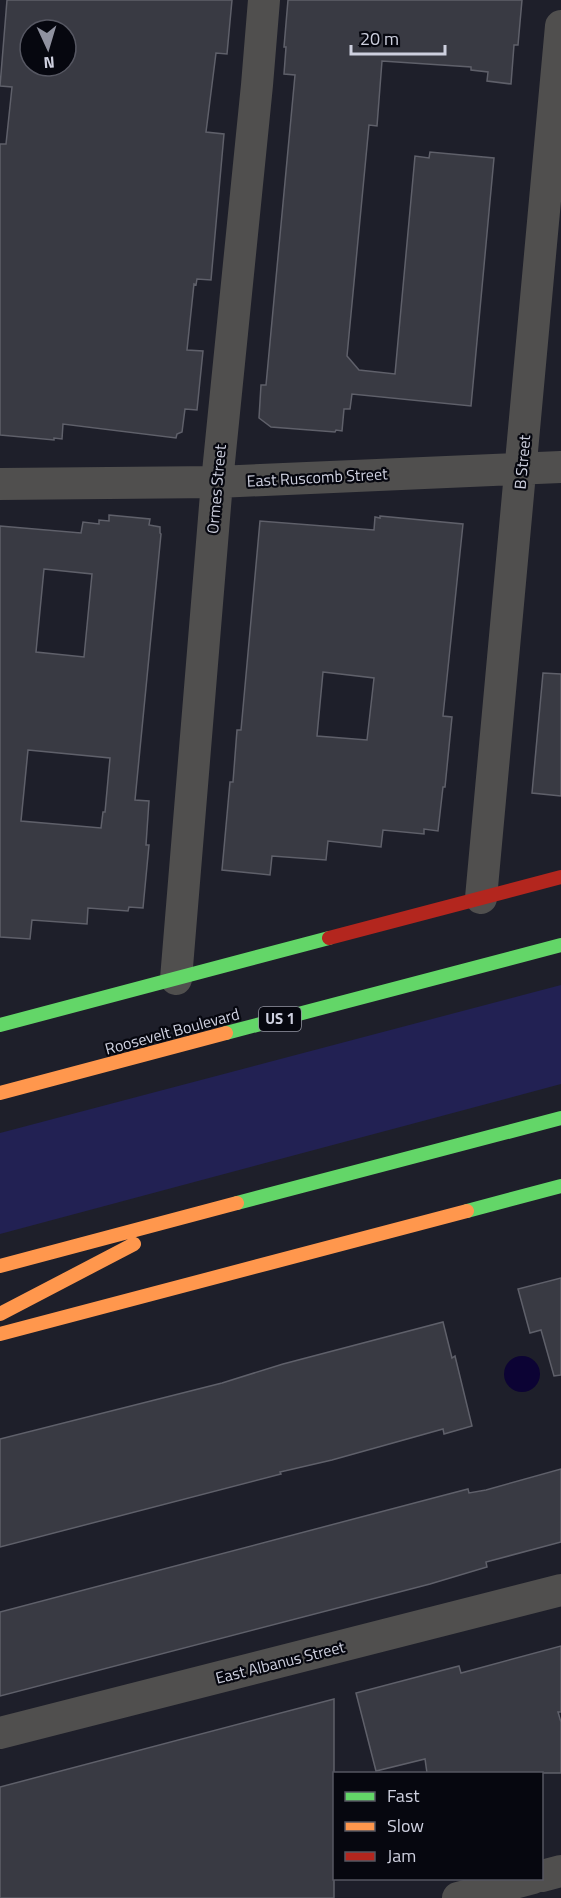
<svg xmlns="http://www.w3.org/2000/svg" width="561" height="1898" viewBox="0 0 561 1898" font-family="'Titillium Web',sans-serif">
<rect width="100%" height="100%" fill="#1e1f2a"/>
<path fill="#222153" d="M561,985V1084L0,1234V1133Z"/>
<path fill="#0c0334" d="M504 1374a18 18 0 1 1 36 0a18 18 0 1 1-36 0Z"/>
<path fill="#393a43" stroke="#5f606a" stroke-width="1.5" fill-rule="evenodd" d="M7,0H232L227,54L216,53L206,132L224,134L211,280L197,279L196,285L194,284L187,350L203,351L197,410L185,409L182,432L177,434L176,438L63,424L62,439L54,438V440L0,435V144H6L12,87L0,86ZM30,30H66V66H30Z
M288,0H522L518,45H514L511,84L487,81L488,72L471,70V67L382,61L377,126L369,125L347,356L359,370L395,374L415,156L429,158L430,152L494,158L471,406L352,394L350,409H344L342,431L336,430L335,432L271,427L259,418L261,385H266L295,75L284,74L286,47H284Z
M109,515L150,519L149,525L160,527V533L161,534L135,800L149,801L146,845H149L143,908L129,907L128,911L88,908L87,924L32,920L30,939L0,937V526L81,533L83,522L99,524V520L109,521ZM44,569L92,574L84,657L36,652ZM28,750L110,758L105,812H103L101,828L21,821Z
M380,516L463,524L443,716L452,717L445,787H443L438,831L424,829V834L383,830L381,847L328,841L326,860L272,856L270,875L222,870L230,782H233L237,730H241L260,521L374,530L375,517L380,518ZM323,672L374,678L367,740L317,736Z
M543,673L561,674V796L532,793Z
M561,1278V1375L554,1376L541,1330L530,1333L518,1289Z
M443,1322L452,1358L455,1356L472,1426L444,1434L443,1429L332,1460L280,1472L281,1474L0,1547V1439L222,1383L283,1364Z
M561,1469V1542L486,1562L487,1567L430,1584L0,1696V1612L441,1496L468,1489L469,1493L486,1490Z
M561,1646V1712H558L561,1722V1773H427L425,1759L376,1771L356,1693L459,1666L461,1673Z
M334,1699V1898H0V1787Z"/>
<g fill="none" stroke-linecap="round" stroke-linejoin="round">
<path stroke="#504f4e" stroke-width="32" d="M0,484L217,482L561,467
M481,898L561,26
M176,979L217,482L257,85L264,0
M0,1733L561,1590
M542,1876L561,1871
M458,1898L533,1878"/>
<path stroke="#63d668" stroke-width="14" d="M0,1025L329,938
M226,1033L561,945
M237,1203L561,1118
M467,1211L561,1186"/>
<path stroke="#ff974d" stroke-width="14" d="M0,1093L226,1033
M0,1266L237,1203
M0,1314L134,1244
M0,1334L467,1211"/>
<path stroke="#b3261e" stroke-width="14" d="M329,938L561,877"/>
</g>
<g text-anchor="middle" stroke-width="4.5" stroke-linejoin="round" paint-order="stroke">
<rect fill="#06070f" stroke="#9294a1" stroke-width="1.5" x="259" y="1007" width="42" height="24" rx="4.5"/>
<g font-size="15" font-weight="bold" fill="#ced0df">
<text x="280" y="1024">US 1</text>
</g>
<g font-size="16" fill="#ced0df" stroke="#06070f">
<text transform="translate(522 462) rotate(-85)" y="6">B Street</text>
<text transform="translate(317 477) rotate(-3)" y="6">East Ruscomb Street</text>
<text transform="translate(216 489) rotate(-85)" y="6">Ormes Street</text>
<text transform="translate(172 1031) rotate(-15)" y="6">Roosevelt Boulevard</text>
<text transform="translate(280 1662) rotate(-14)" y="6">East Albanus Street</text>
</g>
</g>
<rect x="333" y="1772" width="210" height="108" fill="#06070f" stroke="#565762" stroke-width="1.5"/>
<rect x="345" y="1792" width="30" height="9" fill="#63d668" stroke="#565762" stroke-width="1.5"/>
<text x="387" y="1802" font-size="18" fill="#ced0df">Fast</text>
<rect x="345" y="1822" width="30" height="9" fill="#ff974d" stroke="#565762" stroke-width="1.5"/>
<text x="387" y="1832" font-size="18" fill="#ced0df">Slow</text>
<rect x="345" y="1852" width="30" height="9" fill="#b3261e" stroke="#565762" stroke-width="1.5"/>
<text x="387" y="1862" font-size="18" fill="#ced0df">Jam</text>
<g transform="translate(48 48) rotate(176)"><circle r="28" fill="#06070f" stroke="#565762" stroke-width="1.5"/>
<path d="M0-4.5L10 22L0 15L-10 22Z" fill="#9092a0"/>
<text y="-9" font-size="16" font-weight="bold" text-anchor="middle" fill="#ced0df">N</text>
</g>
<path d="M351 45v9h94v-9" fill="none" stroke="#ced0df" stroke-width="3"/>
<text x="360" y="45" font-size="18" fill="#ced0df" stroke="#06070f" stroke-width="4.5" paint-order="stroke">20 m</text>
</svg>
